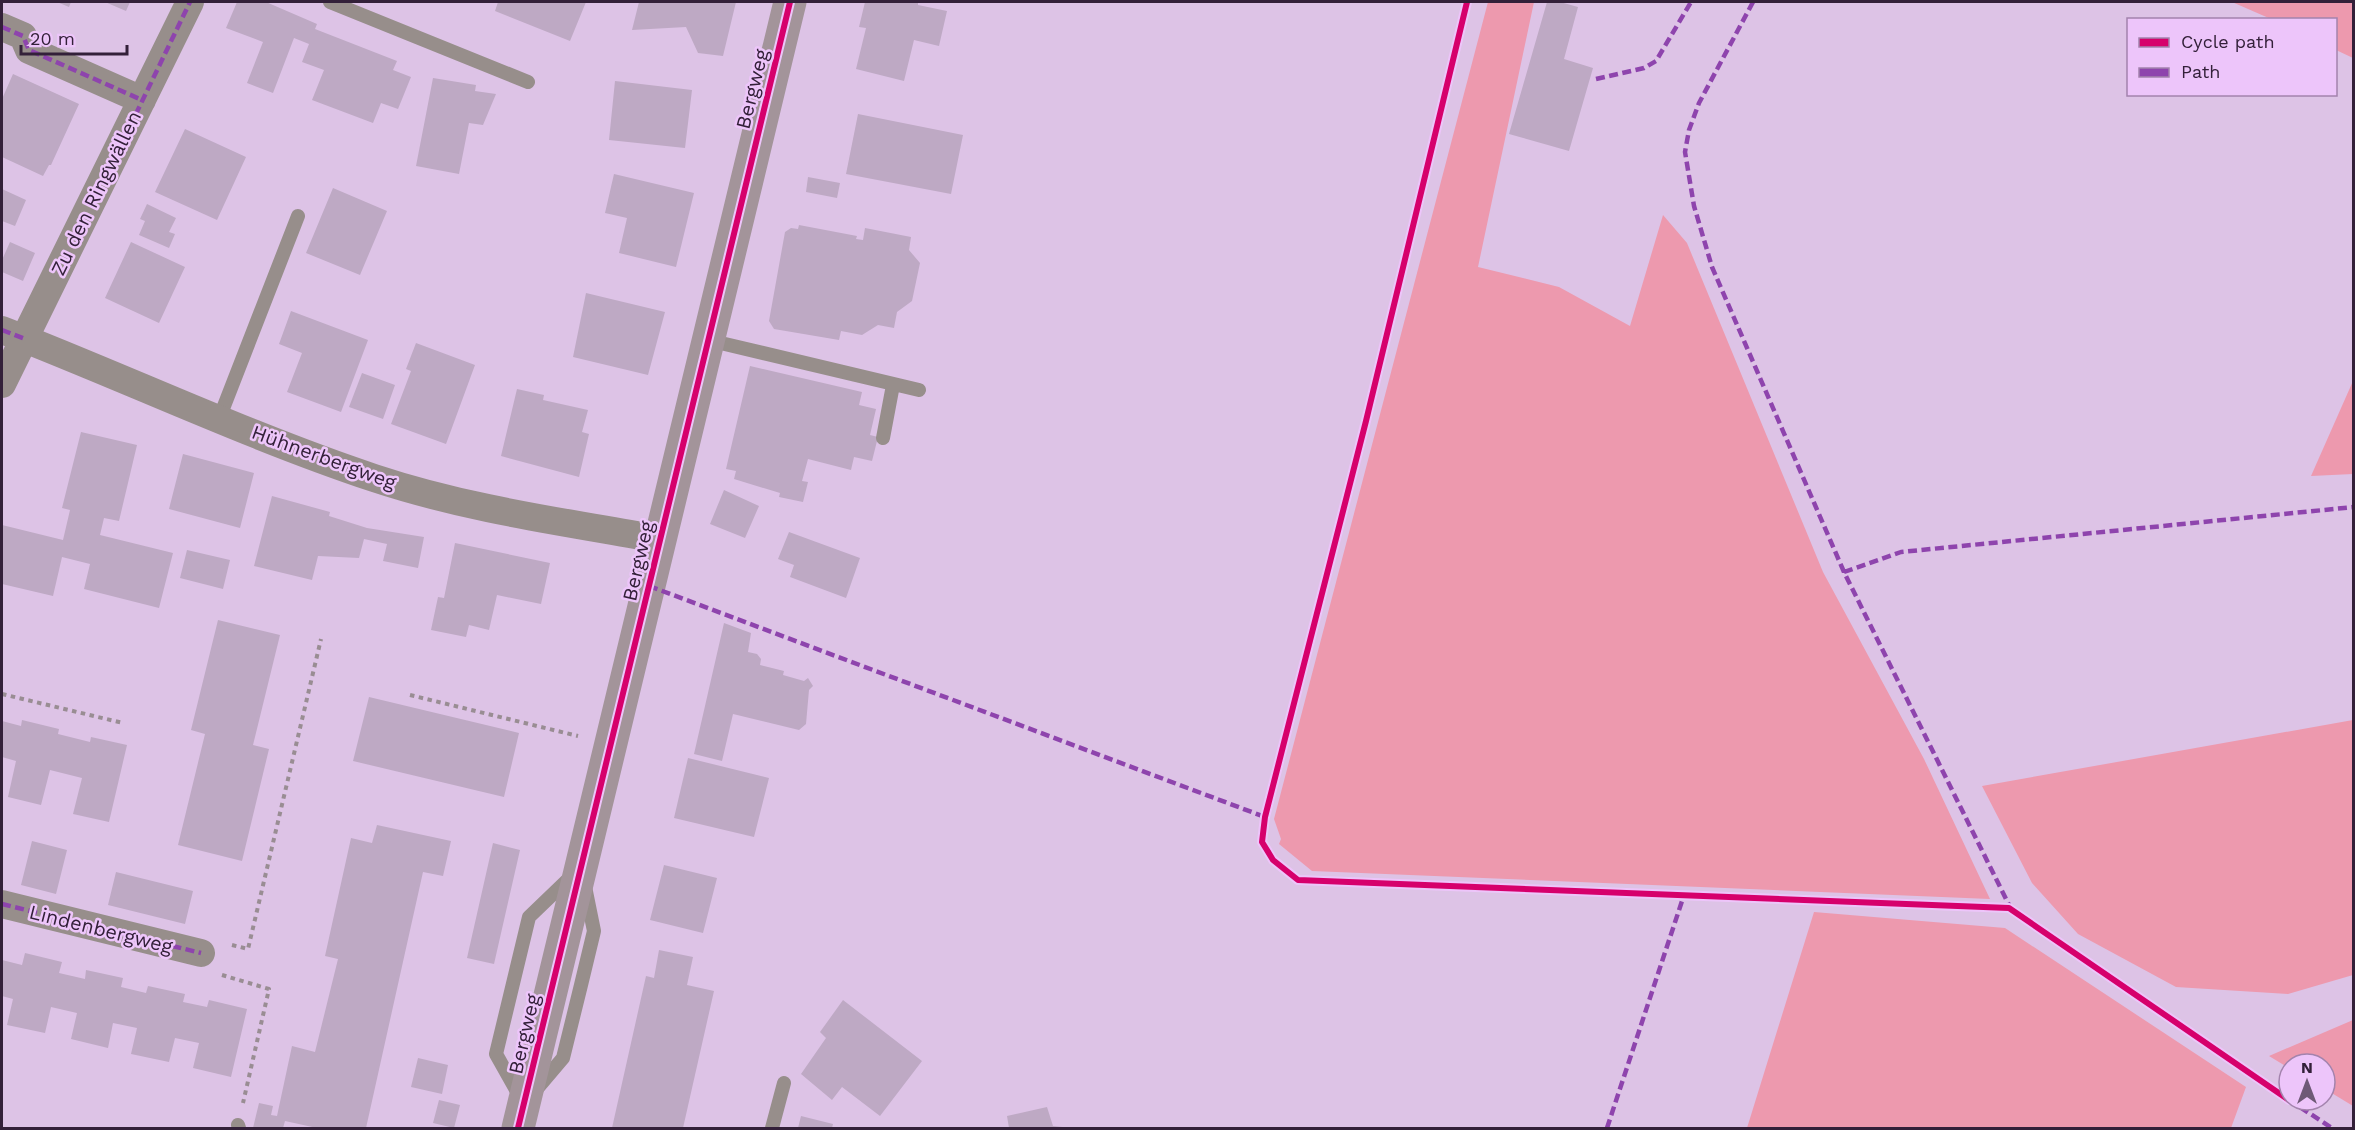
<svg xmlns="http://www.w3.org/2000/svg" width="2355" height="1130" viewBox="0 0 2355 1130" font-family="'Work Sans',sans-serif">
<rect width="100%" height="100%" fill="#ddc3e6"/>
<path fill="#ed99ae" d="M1488,2H1534L1478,267L1559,287L1630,326L1663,215L1687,243L1823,572L1924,759L1990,899L1312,871L1279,844L1281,839L1274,819Z
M2232,2H2353V58L2336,50V20L2271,19Z
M2353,381V474L2311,476Z
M2353,720V975L2288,994L2176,987L2078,934L2032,883L1982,786Z
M1814,912L2005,928L2246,1087L2231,1128H1747Z
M2353,1020V1106L2325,1089V1064H2289V1068L2269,1056Z"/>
<path fill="#bea9c4" d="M57,2H71L69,7Z
M105,2H130L126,11Z
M237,2H266L317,24L315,29L397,61L393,70L411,77L398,109L381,103L373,123L312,100L324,70L302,62L309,44L294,38L273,93L247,83L263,42L226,28Z
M498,2H586L570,41L495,11Z
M639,2H736L723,56L698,53L686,27L632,30Z
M865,2H918V5L947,11L939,46L914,40L904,81L856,69L866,28L859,27Z
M1547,2H1560L1578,7L1564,59L1593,68L1569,151L1509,134Z
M13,74L79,104L51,165H49L43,176L2,157V99Z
M433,78L476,85L475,91L496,94L483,125L469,123L459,174L416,166Z
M615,81L692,90L685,148L609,140Z
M858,114L963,135L951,194L846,174Z
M185,129L246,157L217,220L155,192Z
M614,174L694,193L676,267L619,253L627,218L605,213Z
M808,177L840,183L837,198L806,192Z
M333,188L387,211L360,275L306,253Z
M2,189L26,200L15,226L2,221Z
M147,204L176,218L169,232L175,234L169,248L139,235L145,221L140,219Z
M799,225L857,236L856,239L863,240L865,228L911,237L909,250L920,263L912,301L897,312L894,328L878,325L862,335L841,331L839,340L774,329L769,321L785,232L791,228L798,229Z
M10,242L35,253L23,281L2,272V260Z
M131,242L185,267L159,323L105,298Z
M586,293L665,312L648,375L573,357Z
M291,311L368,340L341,412L287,392L302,353L279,344Z
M416,343L475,365L446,444L391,424L411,371L406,369Z
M750,366L862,392L859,405L876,409L870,435L878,437L872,461L854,457L851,470L808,459L802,481L808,482L803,502L779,497L780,493L734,479L736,471L726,469Z
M362,373L395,385L383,419L349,407Z
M517,389L544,395L543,400L588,410L582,432L589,434L579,477L501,456Z
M81,432L137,445L119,521L104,518L100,535L173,553L159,608L84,589L90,564L62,557L53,596L2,584V525L63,540L70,510L62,508Z
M183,454L254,473L240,528L169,509Z
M724,490L759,506L745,538L710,524Z
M272,496L330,512L329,516L367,528L424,537L418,568L383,561L387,544L364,539L359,558L318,556L312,580L254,566Z
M789,532L860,558L846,598L790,577L794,565L778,559Z
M455,543L550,563L541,604L497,595L489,630L469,625L466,637L431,630L438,597L444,598Z
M187,550L230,560L223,589L180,578Z
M218,620L280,635L253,745L269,749L242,861L178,845L205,734L191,730Z
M724,623L751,633L748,652L757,654L761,659L760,665L784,671L783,675L804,681L808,678L813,686L809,690L806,724L799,730L733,714L722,761L694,754Z
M369,697L519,733L504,797L353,761Z
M22,720L59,729L58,734L90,742L91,737L127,745L109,822L73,814L82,778L50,770L41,805L8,797L16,761L2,757V721L21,726Z
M688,758L769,778L754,837L674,818Z
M377,825L451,841L443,876L423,872L366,1128H317L285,1121L283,1128H253L259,1103L273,1106L271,1115L277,1116L292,1046L315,1052L338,959L325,956L351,838L372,843Z
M32,841L67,850L56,894L21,885Z
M493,843L520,850L494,964L467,958Z
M664,865L717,878L703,933L650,920Z
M116,872L193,891L185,924L108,905Z
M659,950L693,957L687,985L714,991L683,1128H612L646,976L654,978Z
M25,953L62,962L59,973L85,979L86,970L123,978L121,987L146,993L148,986L185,994L183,1002L207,1007L209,1000L247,1009L231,1077L193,1068L199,1043L175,1038L169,1062L131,1054L137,1028L113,1023L108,1048L71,1039L77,1013L51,1007L45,1033L7,1025L13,999L2,996V960L22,965Z
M843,1000L922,1061L880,1116L842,1087L832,1100L801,1074L826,1038L820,1032Z
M418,1058L448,1065L442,1094L411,1087Z
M439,1100L460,1105L454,1128L433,1123Z
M1047,1107L1053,1126L1072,1128H1009L1007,1116Z
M801,1116L833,1124L832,1128H798Z"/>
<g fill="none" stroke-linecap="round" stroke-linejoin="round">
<path stroke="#998d93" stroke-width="4" stroke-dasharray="4.5 4.5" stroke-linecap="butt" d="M2,694L123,723
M410,695L578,736
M232,945L248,949L321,639
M222,975L269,989L243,1103"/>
<path stroke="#978e8b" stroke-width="14" d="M330,2L528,82
M708,340L919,390
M219,419L298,216
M883,438L893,385
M581,867L594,931L581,985L563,1058L524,1104L496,1054L529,917Z
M238,1125L239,1128
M772,1128L784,1083"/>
<path stroke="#978e8b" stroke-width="28" d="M2,27L23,36L29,50L142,100
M2,330C126,378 248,436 374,478C467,509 564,522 659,539
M2,384L190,2
M2,904L201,953"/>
<path stroke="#a3949a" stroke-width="33" d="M518,1128L790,2"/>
<path stroke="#8e44ad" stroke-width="4.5" stroke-dasharray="9 4.5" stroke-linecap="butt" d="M1753,2L1699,103L1689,130L1685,152L1694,206L1712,267L1844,572L2011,909
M2,27L23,36L29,50L142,100
M1596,79L1644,68L1656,61L1691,2
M118,151L190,2
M2,330L25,339
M1844,572L1901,552L2354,507
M649,586L1265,817
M2,904L201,953
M2289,1100L2332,1128
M1607,1128L1684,895"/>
<defs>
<path id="cycleway" d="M1467,2L1366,421L1265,817L1262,842L1273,860L1298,880L2009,908L2289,1100
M518,1128L790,2"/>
</defs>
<use href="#cycleway" stroke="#edc5fa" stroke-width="10"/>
<use href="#cycleway" stroke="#d6006c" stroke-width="6"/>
</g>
<g text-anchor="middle" stroke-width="5" stroke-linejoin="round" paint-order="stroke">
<g font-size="20" fill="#332039" stroke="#edc5fa">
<text transform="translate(752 89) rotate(-76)" y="7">Bergweg</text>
<text transform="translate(96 193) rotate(-64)" y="7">Zu den Ringwällen</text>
<text transform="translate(324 457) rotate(20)" y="7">Hühnerbergweg</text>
<text transform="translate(638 561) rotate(-77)" y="7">Bergweg</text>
<text transform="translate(101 929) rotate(14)" y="7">Lindenbergweg</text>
<text transform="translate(524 1034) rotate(-77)" y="7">Bergweg</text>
</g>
</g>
<rect width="2355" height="1130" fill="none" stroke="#332039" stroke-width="6"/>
<rect x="2127" y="18" width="210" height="78" fill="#edc5fa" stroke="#a383ad" stroke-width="1.5"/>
<rect x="2139" y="38" width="30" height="9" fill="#d6006c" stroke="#a383ad" stroke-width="1.5"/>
<text x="2181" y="48" font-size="18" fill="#332039">Cycle path</text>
<rect x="2139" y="68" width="30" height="9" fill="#8e44ad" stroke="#a383ad" stroke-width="1.5"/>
<text x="2181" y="78" font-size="18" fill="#332039">Path</text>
<g transform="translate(2307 1082)"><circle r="28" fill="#edc5fa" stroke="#a383ad" stroke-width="1.5"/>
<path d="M0-4.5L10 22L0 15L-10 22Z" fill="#6e5976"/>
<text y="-9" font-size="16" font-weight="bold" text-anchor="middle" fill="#332039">N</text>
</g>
<path d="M21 45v9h106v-9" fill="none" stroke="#332039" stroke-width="3"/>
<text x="30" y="45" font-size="18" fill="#332039" stroke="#edc5fa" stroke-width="4.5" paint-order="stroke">20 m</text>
</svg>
